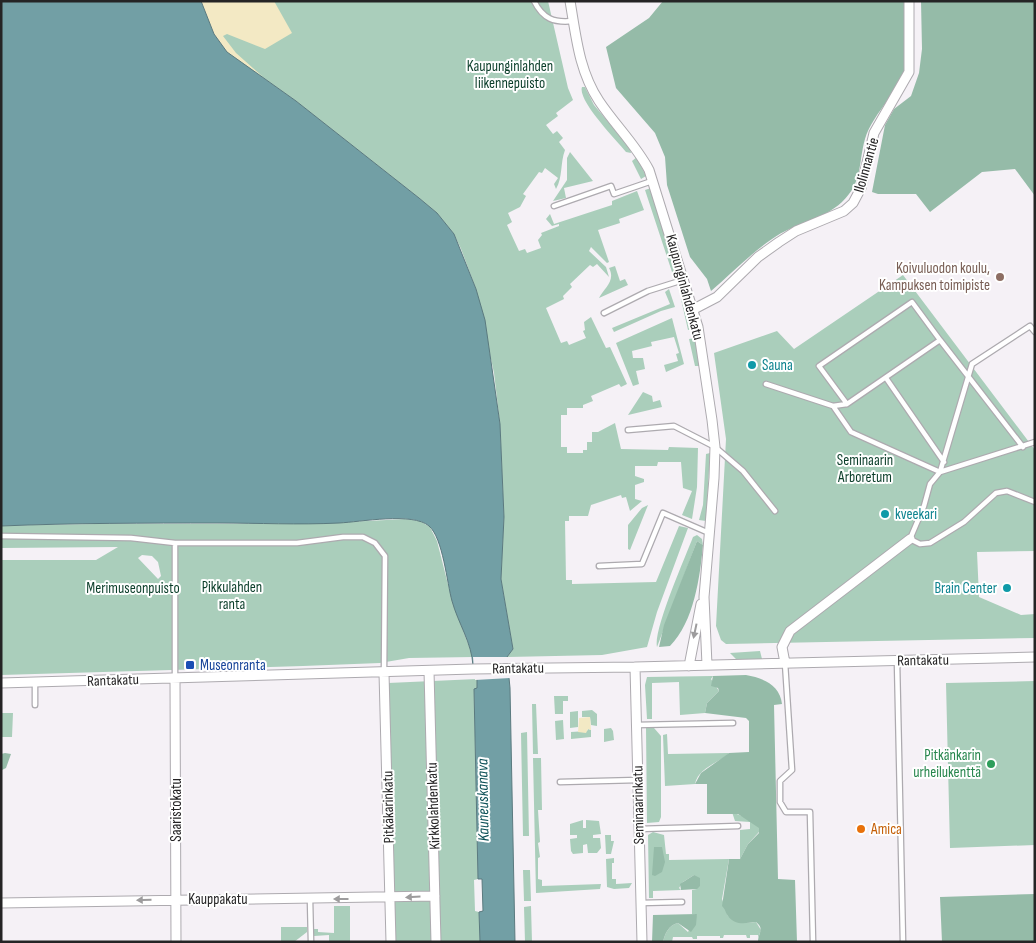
<svg xmlns="http://www.w3.org/2000/svg" width="1036" height="943" viewBox="0 0 1036 943" font-family="'Sofia Sans Condensed',sans-serif">
<rect width="100%" height="100%" fill="#f5f1f6"/>
<path fill="#aacebb" fill-rule="evenodd" d="M201,1H548L568,88L573,100L556,113L558,116L546,125L553,134L557,131L563,138L559,142L565,150C560,163 563,177 556,189L554,184L558,178L545,168L542,173L539,172L523,194L526,196L520,207L508,213L512,222L507,225L519,251L525,249L527,253L541,248L538,240L542,235L541,233L559,226V224L552,226L546,219L550,214L554,224L612,205V201L637,191L644,210L619,219L620,223L598,230L609,262L607,263L591,247L589,251L606,267L609,277L597,264L593,267L590,265L570,284L572,287L563,296L564,299L546,308L561,343L567,341L569,345L586,338L583,331L585,330L584,322L591,317L606,348L610,347L627,384L621,387L619,384L591,396L593,401L583,405V408H567V415H561V447H567V453H583V450H587V442H592V432H598L615,423L621,449L668,450L669,447L698,448L697,487L692,519L682,515L692,491L683,488L681,462H658L657,466H635V476L644,479V482L635,485V499L642,501L630,511L626,497L622,498L621,495L591,505L588,516H569V521H565L566,580H572V584L656,582L679,526L688,528L657,612L647,647L602,655L507,657L513,649L501,579L504,517L500,424L494,373L476,289L461,249L454,234L437,213L419,198L296,101L227,52Z
M582,87H585L594,105L630,148L631,153L626,152C616,140 577,100 582,87Z
M570,152L593,181L564,188L566,198L553,201L567,180V158Z
M637,157L646,176L641,179L632,161Z
M651,188L678,273L673,275L645,190Z
M615,266L620,281L625,279L628,285L599,298C604,288 616,281 609,268Z
M903,275L1035,450V551L977,552L979,597L1021,615L1035,614V638L726,644L721,640L716,626L726,439L714,353L777,331L794,349Z
M669,289L675,307L661,311L614,332L612,328L670,304L665,292Z
M686,296L694,329L688,330L681,299Z
M672,318L684,364L666,372L664,365L678,361L676,354L679,353L674,337L651,342L652,346L632,351L633,358H643L645,369L636,371L639,384L633,386L616,343Z
M696,338L700,366H695L689,339Z
M643,392L652,396L653,402L660,400L662,407L628,415Z
M710,453L706,521L699,520L703,505L706,454Z
M648,505L630,550L628,549V525L642,508Z
M405,519L420,521L430,527L437,541L453,604L473,657L409,658L380,663L303,666L1,675V560H96L118,547L1,548V526C136,521 271,527 405,519ZM142,555L152,556L158,562L161,576L158,579L138,558Z
M697,535L702,539L703,545L697,541L657,647C653,630 685,558 693,537Z
M760,651L762,659H736L730,653Z
M713,676L711,679L719,691L707,703L705,713L680,715L679,682L652,683V719H647L645,685L647,677Z
M477,679V689H474L478,879L474,880L475,911L479,912L480,942H394L388,683Z
M1035,681V845L950,848L946,683Z
M554,696H568V701H563V714H555Z
M532,704H536L538,754H533Z
M592,710L597,714V726L591,725L590,717H582V711Z
M578,711V727L570,728V712Z
M1,713H13L12,737H1Z
M563,720L564,739L556,740L555,721Z
M611,728L613,731L614,740L604,742V729Z
M646,728H654L661,736V817L659,822L647,823Z
M588,729L591,730V737L571,739V732L587,731Z
M527,732L529,836H523L521,733Z
M667,734L668,754L729,753C719,763 698,768 695,784L665,786L663,735Z
M533,758H541L542,810H538L540,842L538,843L540,857L538,858V879L542,880V886L601,884L600,889L536,893Z
M732,812L749,819L759,827V832L748,844L740,859V830L750,829V822L735,821Z
M583,820V828H586V820L599,821L601,834L593,835V838H600L601,848L597,853H588L587,844L583,845V853L573,854L571,851L570,839L577,838V835H570V824Z
M653,832L664,835L666,854H669V860L729,859L722,899L728,916L746,923L756,922L761,930L758,938V935H750V938H747L746,935H724L723,938H720V936H697V939H693L692,937H673L672,942H663C665,933 669,925 678,923L688,932L697,914H692V890L697,889L694,875L683,882L679,888L681,890L653,891V898H649L648,835Z
M605,835H611V841H614L611,854H606Z
M614,858V863H612V879H616V884L632,883L629,888L614,889L607,887L606,859Z
M523,870H530L531,901H524Z
M334,906H350V942H329V935L314,936V929H318V932L334,933Z
M531,906L532,942H525L524,907Z
M281,927H307V932L294,942H281Z"/>
<path fill="#95bba8" d="M663,1H904C904,21 908,43 906,62C903,89 873,112 865,139C858,164 863,182 842,202C823,220 794,223 772,239C750,254 731,274 711,291L707,279L690,257L667,185L665,157L655,133L616,88L606,47L649,18Z
M921,1H1035V196L1015,169L982,172L930,212L916,194H878L872,192L885,125L894,109L911,96L919,73L922,49Z
M697,541L703,545C700,577 694,622 670,646L659,647L664,625Z
M746,675C763,678 780,685 782,704L774,705L778,879L795,880L797,942H758C758,933 765,929 756,922C746,923 735,926 728,916C725,912 726,910 722,906L729,859H740L748,844L759,833V828L738,814H707V784H695L701,773L729,753L749,752V721L746,718L705,713L707,703L719,691L718,688L711,686L713,676Z
M5,753L11,754L6,768L2,770L1,754Z
M654,847H662L665,862L662,872L655,876L652,875Z
M694,875L700,878V886L697,889L681,890L680,884Z
M1035,894V942H942L940,897Z
M697,914L696,925L691,932L678,923C669,925 665,933 663,942H652L653,915Z"/>
<path fill="#f3e9c4" d="M201,1H274L292,33L265,49L227,34L223,36L236,53L263,77L227,52L214,34Z
M590,717L591,730L588,729L586,733L578,732L579,718Z"/>
<path fill="#729fa5" stroke="#5b7a7f" d="M1,1H201L214,34L227,52L296,101L419,198L437,213L454,234L476,289L485,320L500,424L504,517L501,579L513,649L507,657L510,688L515,942H480L479,912L483,911L482,879H478L474,689L477,688V666H473C472,643 458,623 452,601C447,583 443,538 429,526C413,512 360,522 339,523C299,525 258,523 218,523C145,523 73,523 1,526Z"/>
<path fill="#f5f1f6" d="M473,657H510L511,678L475,680Z"/>
<g fill="none" stroke-linecap="round" stroke-linejoin="round">
<defs>
<path id="lane" d="M534,1C543,19 554,23 573,21
M554,206L611,186L614,194L652,181
M604,313L648,291L683,280
M886,378L944,462
M766,384L833,406L847,404L940,340L1023,447
M847,404L819,366L912,302L940,340
M833,406L851,432L940,472L972,364L1030,326L1035,332
M628,430L674,426L715,447L743,471L775,511
M1035,442L940,472L930,484L924,506L910,539L920,544L930,543L964,522L996,493L1007,491L1035,502
M1,536L131,538L175,543H297L343,537H363L375,543L385,556L384,672
M175,543V679
M599,566L642,564L663,513L709,533
M897,661L903,942
M785,663L792,770L780,781V802L786,812H810L813,942
M35,682V705
M636,725L733,723
M560,782L638,780
M639,829L738,826
M310,899L311,942
M641,903L682,902"/>
<path id="street" d="M570,1C576,36 579,71 599,101C615,125 636,145 649,170L698,327L712,420L715,447L714,478L704,597L707,665
M694,309L717,297L758,257L779,242L796,231L844,211L853,203L861,188L874,133L909,72V1
M785,663L782,647L790,631L910,539
M689,666L701,604
M635,667L642,942
M429,671L436,942
M384,673L391,942
M175,679L176,942
M1,683L473,669L635,667L1035,657
M1,903L435,896"/>
</defs>
<use href="#lane" stroke="#adaaaf" stroke-width="7"/>
<use href="#street" stroke="#adaaaf" stroke-width="11"/>
<use href="#lane" stroke="#fff" stroke-width="4.5"/>
<use href="#street" stroke="#fff" stroke-width="9"/>
</g>
<defs><path id="oneway-solid" d="M-6-.8H1V-3.2L6.5 0L1 3.2V.8H-6Z" transform="scale(1.25)"/></defs>
<g fill="#9d9c9d">
<use href="#oneway-solid" transform="translate(695 631) rotate(102)"/>
<use href="#oneway-solid" transform="translate(413 897) rotate(177)"/>
<use href="#oneway-solid" transform="translate(341 899) rotate(180)"/>
<use href="#oneway-solid" transform="translate(144 900) rotate(179)"/>
</g>
<circle fill="#8d6e63" stroke="#fff" stroke-width="2" cx="1000" cy="277" r="5"/>
<g fill="#0f9aa8" stroke="#fff" stroke-width="2">
<circle cx="752" cy="365" r="5"/>
<circle cx="885" cy="514" r="5"/>
<circle cx="1007" cy="588" r="5"/>
</g>
<rect fill="#1a4fb4" stroke="#fff" stroke-width="2" x="185" y="660" width="10" height="10" rx="2.5"/>
<circle fill="#2e9e5b" stroke="#fff" stroke-width="2" cx="991" cy="764" r="5"/>
<circle fill="#e8710a" stroke="#fff" stroke-width="2" cx="861" cy="829" r="5"/>
<g text-anchor="middle" stroke-width="4" stroke-linejoin="round" paint-order="stroke">
<g font-size="15" fill="#0b3e2a" stroke="#fff">
<text x="510" y="71">Kaupunginlahden<tspan x="510" dy="17">liikennepuisto</tspan></text>
<text x="865" y="465">Seminaarin<tspan x="865" dy="17">Arboretum</tspan></text>
<text x="232" y="592">Pikkulahden<tspan x="232" dy="17">ranta</tspan></text>
<text x="133" y="593">Merimuseonpuisto</text>
</g>
<g font-size="15" fill="#252425" stroke="#fff">
<text transform="translate(866 165) rotate(-74)" y="5">Ilolinnantie</text>
<text transform="translate(685 287) rotate(75)" y="5">Kaupunginlahdenkatu</text>
<text transform="translate(923 660) rotate(-1)" y="5">Rantakatu</text>
<text transform="translate(518 668) rotate(-1)" y="5">Rantakatu</text>
<text transform="translate(113 680) rotate(-2)" y="5">Rantakatu</text>
<text transform="translate(638 805) rotate(-91)" y="5">Seminaarinkatu</text>
<text transform="translate(433 806) rotate(-92)" y="5">Kirkkolahdenkatu</text>
<text transform="translate(388 807) rotate(-91)" y="5">Pitkäkarinkatu</text>
<text transform="translate(176 810) rotate(-90)" y="5">Saaristokatu</text>
<text x="218" y="904">Kauppakatu</text>
</g>
<g font-size="15" fill="#785e54" stroke="#fff" text-anchor="end">
<text x="990" y="273">Koivuluodon koulu,<tspan x="990" dy="17">Kampuksen toimipiste</tspan></text>
</g>
<g font-size="15" fill="#0d838f" stroke="#fff" text-anchor="start">
<text x="762" y="370">Sauna</text>
<text x="895" y="519">kveekari</text>
<text x="997" y="593" text-anchor="end">Brain Center</text>
</g>
<g font-size="15" fill="#164399" stroke="#fff" text-anchor="start">
<text x="200" y="670">Museonranta</text>
</g>
<g font-size="15" fill="#27864d" stroke="#fff" text-anchor="end">
<text x="981" y="760">Pitkänkarin<tspan x="981" dy="17">urheilukenttä</tspan></text>
</g>
<g font-size="15" fill="#c56008" stroke="#fff" text-anchor="start">
<text x="871" y="834">Amica</text>
</g>
<g font-size="16" font-style="italic" fill="#0a4f56" stroke="#fff">
<text transform="translate(482 800) rotate(-91)" y="6">Kauneuskanava</text>
</g>
</g>
<rect width="1036" height="943" fill="none" stroke="#252425" stroke-width="5"/>
</svg>
